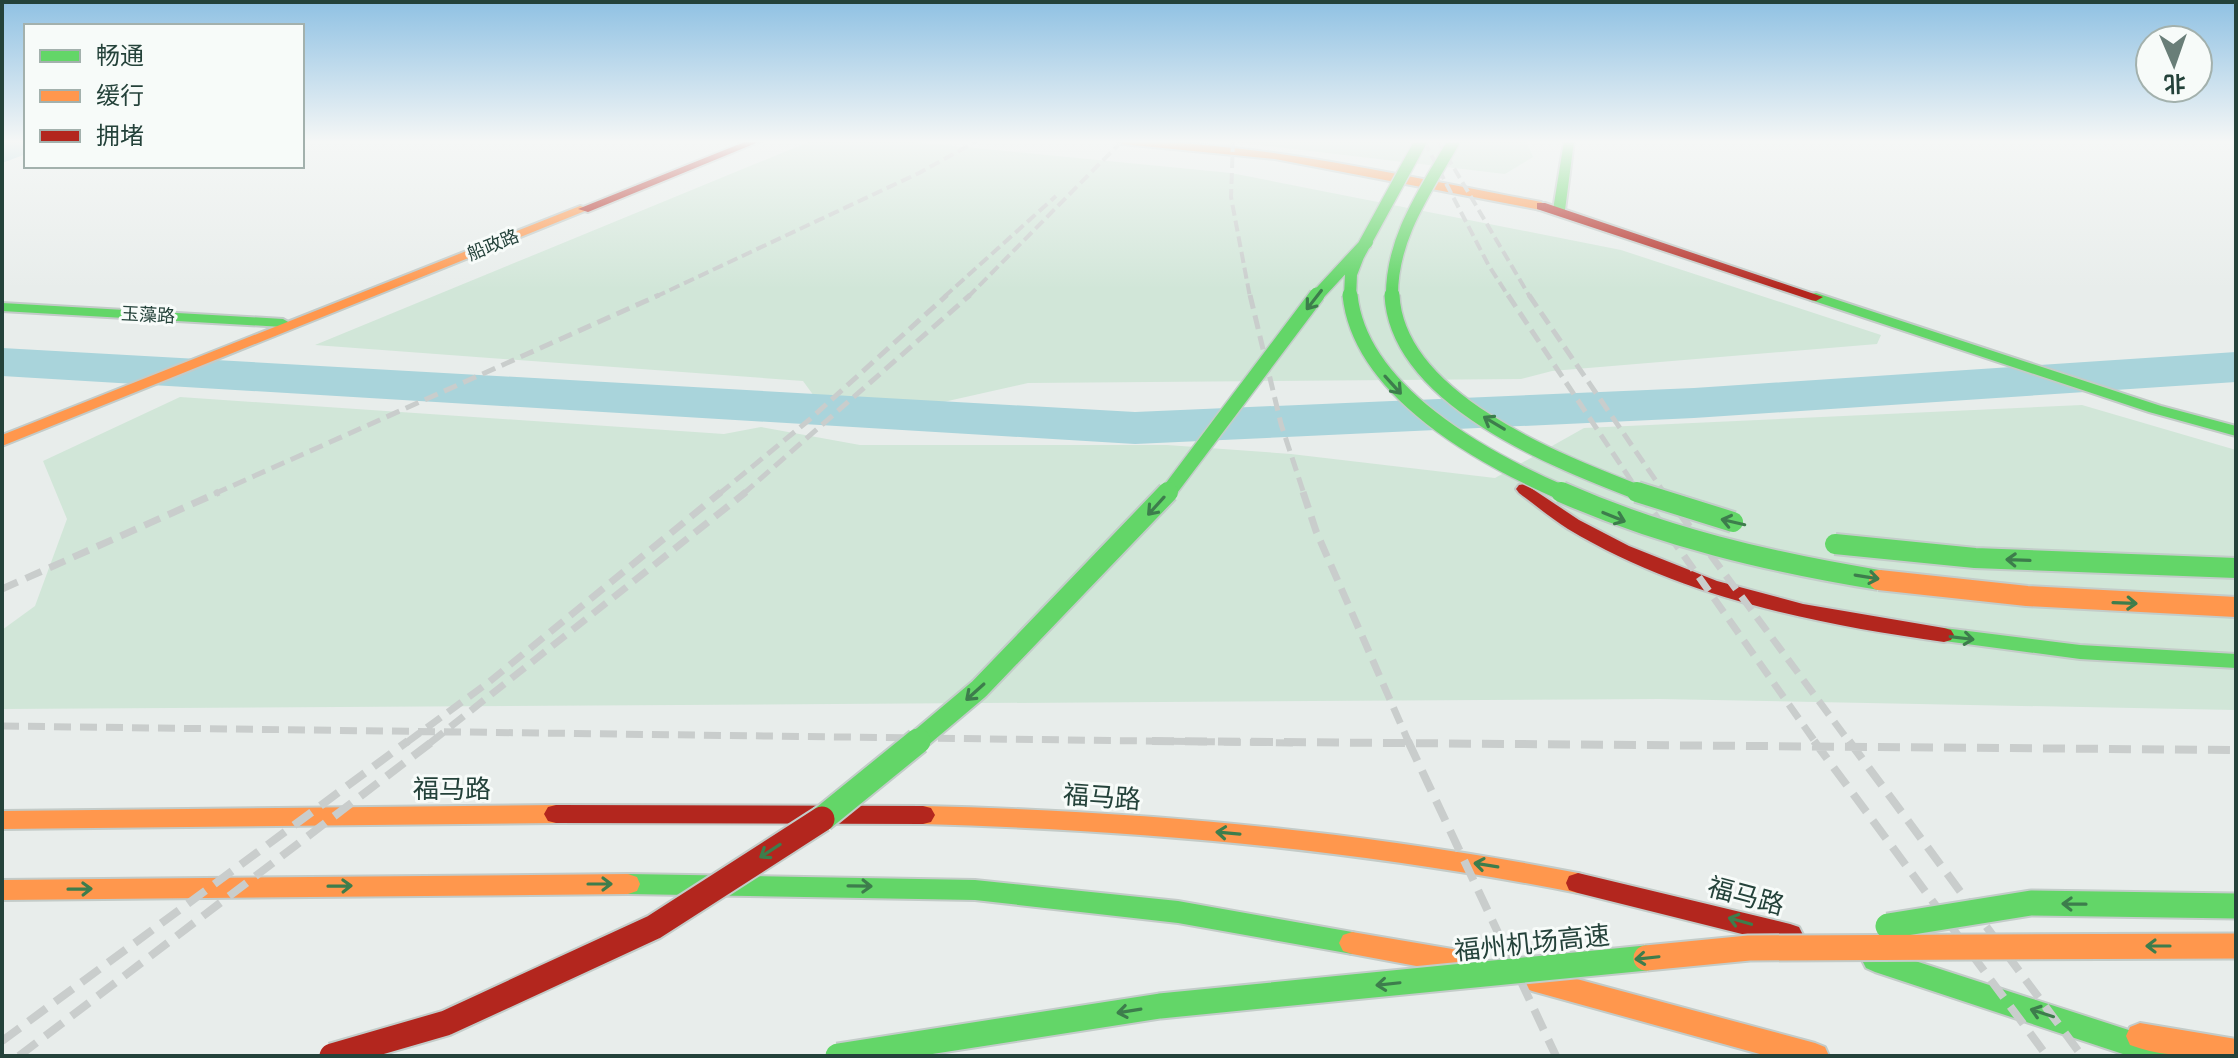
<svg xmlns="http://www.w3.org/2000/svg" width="2238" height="1058" viewBox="0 0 2238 1058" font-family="Figtree,'Noto Sans SC',sans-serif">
<rect width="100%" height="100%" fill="#e8edeb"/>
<path fill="#d1e6d8" d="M811,141H904L1231,173L1621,250L1881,335L1877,344L1552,371L1521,379L1028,383L930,405L814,396L803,381L315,345Z
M1225,141H1526L1533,157L1505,174Z
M180,397L724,434L761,427L860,445H1167L1291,454L1495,478L1584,428L2082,405L2236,450V710L1660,699L2,709V630L35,606L67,519L43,461Z"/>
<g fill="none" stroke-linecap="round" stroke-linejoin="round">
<path fill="#a9d4db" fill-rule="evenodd" d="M2,141H26V154L2,163Z
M2,348L1135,412L1694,388L2236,352V382L1694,418L1135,444L2,376Z"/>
<defs>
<path id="fast" d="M1564,141H1574L1565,210L1559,214L1553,210Z
M1816,293L2161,406L2236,426V436L2149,412L1811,300V294Z
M2,303L283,319L290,323L283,327L2,311Z
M1944,628L2080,645L2236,654V668L2080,659L1937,640L1934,635L1937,630Z
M628,874L975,880L1178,901L1352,932L1361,935L1365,943L1361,951L1352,954L1178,923L975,900L628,894L619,891L616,884L619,877Z
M1875,948L2169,1043L2179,1047L2183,1056H2129L1875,972L1866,968L1862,960L1866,952Z"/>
<path id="slow" d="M1117,141C1260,141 1401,176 1541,202L1547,206L1541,210L1275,159L1122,144Z
M580,206L590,209L2,446V435Z
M556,805L564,807L568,814L564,821L556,823L2,829V811Z
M923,806C1144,811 1361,831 1578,873L1587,876L1590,883L1587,890L1578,893C1361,850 1144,830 923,824L915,822L911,815L915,808Z
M628,874L637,877L640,884L637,891L628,894L2,900V880Z
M1352,932L1470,952L1479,956L1483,964L1479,972L1470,976L1352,954L1343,951L1339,943L1343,935Z
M1532,967L1815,1043L1825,1047L1829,1056H1767L1532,991L1523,987L1519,979L1523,971Z
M2140,1023L2236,1039V1056C2201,1056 2164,1058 2130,1045L2126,1036L2130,1027Z"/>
<path id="jam" d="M747,141H761L588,212L578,209Z
M1537,203H1545L1823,297L1816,301L1811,300L1537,209Z
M1525,484L1579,520L1629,546L1717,581L1803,604L1944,628L1951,630L1954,635L1951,640L1944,642C1815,624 1681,597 1568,529C1551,518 1535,505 1519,493L1516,489L1519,485Z
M556,805L923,806L931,808L935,815L931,822L923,824L556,823L548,821L544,814L548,807Z
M1578,873L1790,924L1799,927L1803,935L1799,943L1790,946L1578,893L1569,890L1566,883L1569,876Z"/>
</defs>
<use href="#fast" stroke="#c3cbc8" stroke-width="4"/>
<use href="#slow" stroke="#c3cbc8" stroke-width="4"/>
<use href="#jam" stroke="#c3cbc8" stroke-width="4"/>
<use href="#fast" fill="#63d668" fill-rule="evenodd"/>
<use href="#slow" fill="#ff974d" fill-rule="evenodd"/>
<use href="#jam" fill="#b3261e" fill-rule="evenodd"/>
<path stroke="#c9cdcc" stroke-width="4" stroke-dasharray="11 5" stroke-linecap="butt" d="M1233,141L1231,197L1250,297
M1424,141L1489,266L1509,297
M1438,141L1530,297
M655,297L919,173L977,141
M944,297L1056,196
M968,297L1122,141"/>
<path stroke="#c9cdcc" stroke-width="5" stroke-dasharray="14 7" stroke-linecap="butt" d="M1250,295L1281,424L1304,494
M1508,295L1640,494
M1529,295L1665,494
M214,494L659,295
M719,494L809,420L947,295
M743,494L970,295"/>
<path stroke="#c9cdcc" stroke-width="7" stroke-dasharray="17 9" stroke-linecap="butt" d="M1303,492L1316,531L1409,743
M1639,492L1816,743
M1664,492L1850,743
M2,589L219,492
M2,726L1301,743
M406,743L489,682L721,492
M430,743L746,492"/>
<path stroke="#c9cdcc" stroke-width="8" stroke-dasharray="22 11" stroke-linecap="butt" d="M1152,741L2236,750
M1408,741L1556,1056
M1814,741L2047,1056
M1849,741L2082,1056
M2,1041L408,741
M19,1056L433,741"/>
<defs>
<path id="fast-bridge-far3" d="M1316,297L1367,242
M1350,297L1351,274L1358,256L1421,141
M1392,297C1391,238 1426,190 1454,141"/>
<path id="fast-bridge-far2" d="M1350,295C1360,392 1484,459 1565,494
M1392,295C1397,400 1559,462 1642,494
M1167,494L1317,295"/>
<path id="fast-bridge-far1" d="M1561,492C1663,537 1769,562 1879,580
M1637,492L1733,522
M1835,544L1975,558L2236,568
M915,743L979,689L1168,492"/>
<path id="fast-bridge" d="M822,819L918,741
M1888,926L2031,903L2236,906
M838,1056L1160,1006L1646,958"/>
<path id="slow-bridge-far1" d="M1879,580L2027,596L2236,607"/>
<path id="slow-bridge" d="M1646,958L1749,948L2236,946"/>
<path id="jam-bridge" d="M332,1056L446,1023L654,927L822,819"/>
</defs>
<use href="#fast-bridge-far3" stroke="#c3ccc9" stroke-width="15" stroke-linecap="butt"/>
<use href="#fast-bridge-far2" stroke="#c3ccc9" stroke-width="18" stroke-linecap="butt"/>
<use href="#fast-bridge-far1" stroke="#c3ccc9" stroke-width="24" stroke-linecap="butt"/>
<use href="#fast-bridge" stroke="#c3ccc9" stroke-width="29" stroke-linecap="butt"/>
<use href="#slow-bridge-far1" stroke="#c3ccc9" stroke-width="24" stroke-linecap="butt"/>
<use href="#slow-bridge" stroke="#c3ccc9" stroke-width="29" stroke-linecap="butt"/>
<use href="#jam-bridge" stroke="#c3ccc9" stroke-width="29" stroke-linecap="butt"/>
<use href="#fast-bridge-far3" stroke="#63d668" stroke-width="12"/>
<use href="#fast-bridge-far2" stroke="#63d668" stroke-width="15"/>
<use href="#fast-bridge-far1" stroke="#63d668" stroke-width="20"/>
<use href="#fast-bridge" stroke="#63d668" stroke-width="25"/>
<use href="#slow-bridge-far1" stroke="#ff974d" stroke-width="20"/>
<use href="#slow-bridge" stroke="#ff974d" stroke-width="25"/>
<use href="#jam-bridge" stroke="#b3261e" stroke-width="25"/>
</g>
<defs><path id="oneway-shaft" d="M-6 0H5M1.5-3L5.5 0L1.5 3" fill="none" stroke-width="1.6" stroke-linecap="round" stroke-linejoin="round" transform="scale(2)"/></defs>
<g stroke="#3d7d4c">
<use href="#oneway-shaft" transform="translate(1314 300) rotate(128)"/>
<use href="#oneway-shaft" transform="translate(1393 385) rotate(48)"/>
<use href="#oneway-shaft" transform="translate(1494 423) rotate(-149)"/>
<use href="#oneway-shaft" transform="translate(1156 506) rotate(132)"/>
<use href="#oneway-shaft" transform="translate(1614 517) rotate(22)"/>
<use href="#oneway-shaft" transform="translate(1733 522) rotate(-167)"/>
<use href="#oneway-shaft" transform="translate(2018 560) rotate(-178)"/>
<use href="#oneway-shaft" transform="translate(1867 577) rotate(9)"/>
<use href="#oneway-shaft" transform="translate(2125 603) rotate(2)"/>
<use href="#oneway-shaft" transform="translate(1962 638) rotate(7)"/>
<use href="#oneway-shaft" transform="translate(975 692) rotate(138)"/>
<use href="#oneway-shaft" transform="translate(1228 833) rotate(-175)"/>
<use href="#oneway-shaft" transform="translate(770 851) rotate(147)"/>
<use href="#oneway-shaft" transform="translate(1486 865) rotate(-171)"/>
<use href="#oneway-shaft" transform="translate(600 884)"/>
<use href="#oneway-shaft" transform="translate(340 886) rotate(-1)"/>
<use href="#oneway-shaft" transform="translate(860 886) rotate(1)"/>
<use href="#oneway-shaft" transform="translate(80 889) rotate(-1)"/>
<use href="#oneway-shaft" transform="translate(2074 904) rotate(-179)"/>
<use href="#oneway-shaft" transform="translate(1740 921) rotate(-164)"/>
<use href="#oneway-shaft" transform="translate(2158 946) rotate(180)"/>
<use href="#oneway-shaft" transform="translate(1647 958) rotate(174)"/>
<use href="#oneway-shaft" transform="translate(1388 984) rotate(174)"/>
<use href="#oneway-shaft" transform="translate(1129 1011) rotate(171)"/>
<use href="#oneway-shaft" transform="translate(2042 1013) rotate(-162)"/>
</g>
<linearGradient id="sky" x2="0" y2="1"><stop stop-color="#8fc1e3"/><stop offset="0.49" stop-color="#f5f7f6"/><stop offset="1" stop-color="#f5f7f6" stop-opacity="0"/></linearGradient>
<rect width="2238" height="289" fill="url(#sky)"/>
<g text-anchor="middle" stroke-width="6" stroke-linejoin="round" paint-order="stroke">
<g font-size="18" fill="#24423a" stroke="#f7fbf9">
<text transform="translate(493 245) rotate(-22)" y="6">船政路</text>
<text transform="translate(148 315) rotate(3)" y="6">玉藻路</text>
</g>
<g font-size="26" fill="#24423a" stroke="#f7fbf9">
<text x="452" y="798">福马路</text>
<text transform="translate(1102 797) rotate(4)" y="9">福马路</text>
<text transform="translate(1746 896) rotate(15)" y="9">福马路</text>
<text transform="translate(1532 943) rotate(-6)" y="9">福州机场高速</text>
</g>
</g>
<rect width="2238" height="1058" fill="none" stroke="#24423a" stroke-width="8"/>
<rect x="24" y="24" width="280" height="144" fill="#f7fbf9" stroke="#a3b1ad" stroke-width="2"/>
<rect x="40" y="50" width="40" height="12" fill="#63d668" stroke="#a3b1ad" stroke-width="2"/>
<text x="96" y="64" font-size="24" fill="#24423a">畅通</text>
<rect x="40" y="90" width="40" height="12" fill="#ff974d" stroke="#a3b1ad" stroke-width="2"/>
<text x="96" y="104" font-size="24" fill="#24423a">缓行</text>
<rect x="40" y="130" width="40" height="12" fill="#b3261e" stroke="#a3b1ad" stroke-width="2"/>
<text x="96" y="144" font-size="24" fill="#24423a">拥堵</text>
<g transform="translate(2174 64) rotate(178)"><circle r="38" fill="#f7fbf9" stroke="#a3b1ad" stroke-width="2"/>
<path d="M0-6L14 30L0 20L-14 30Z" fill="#697e78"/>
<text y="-12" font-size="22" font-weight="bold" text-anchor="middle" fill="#24423a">北</text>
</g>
</svg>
